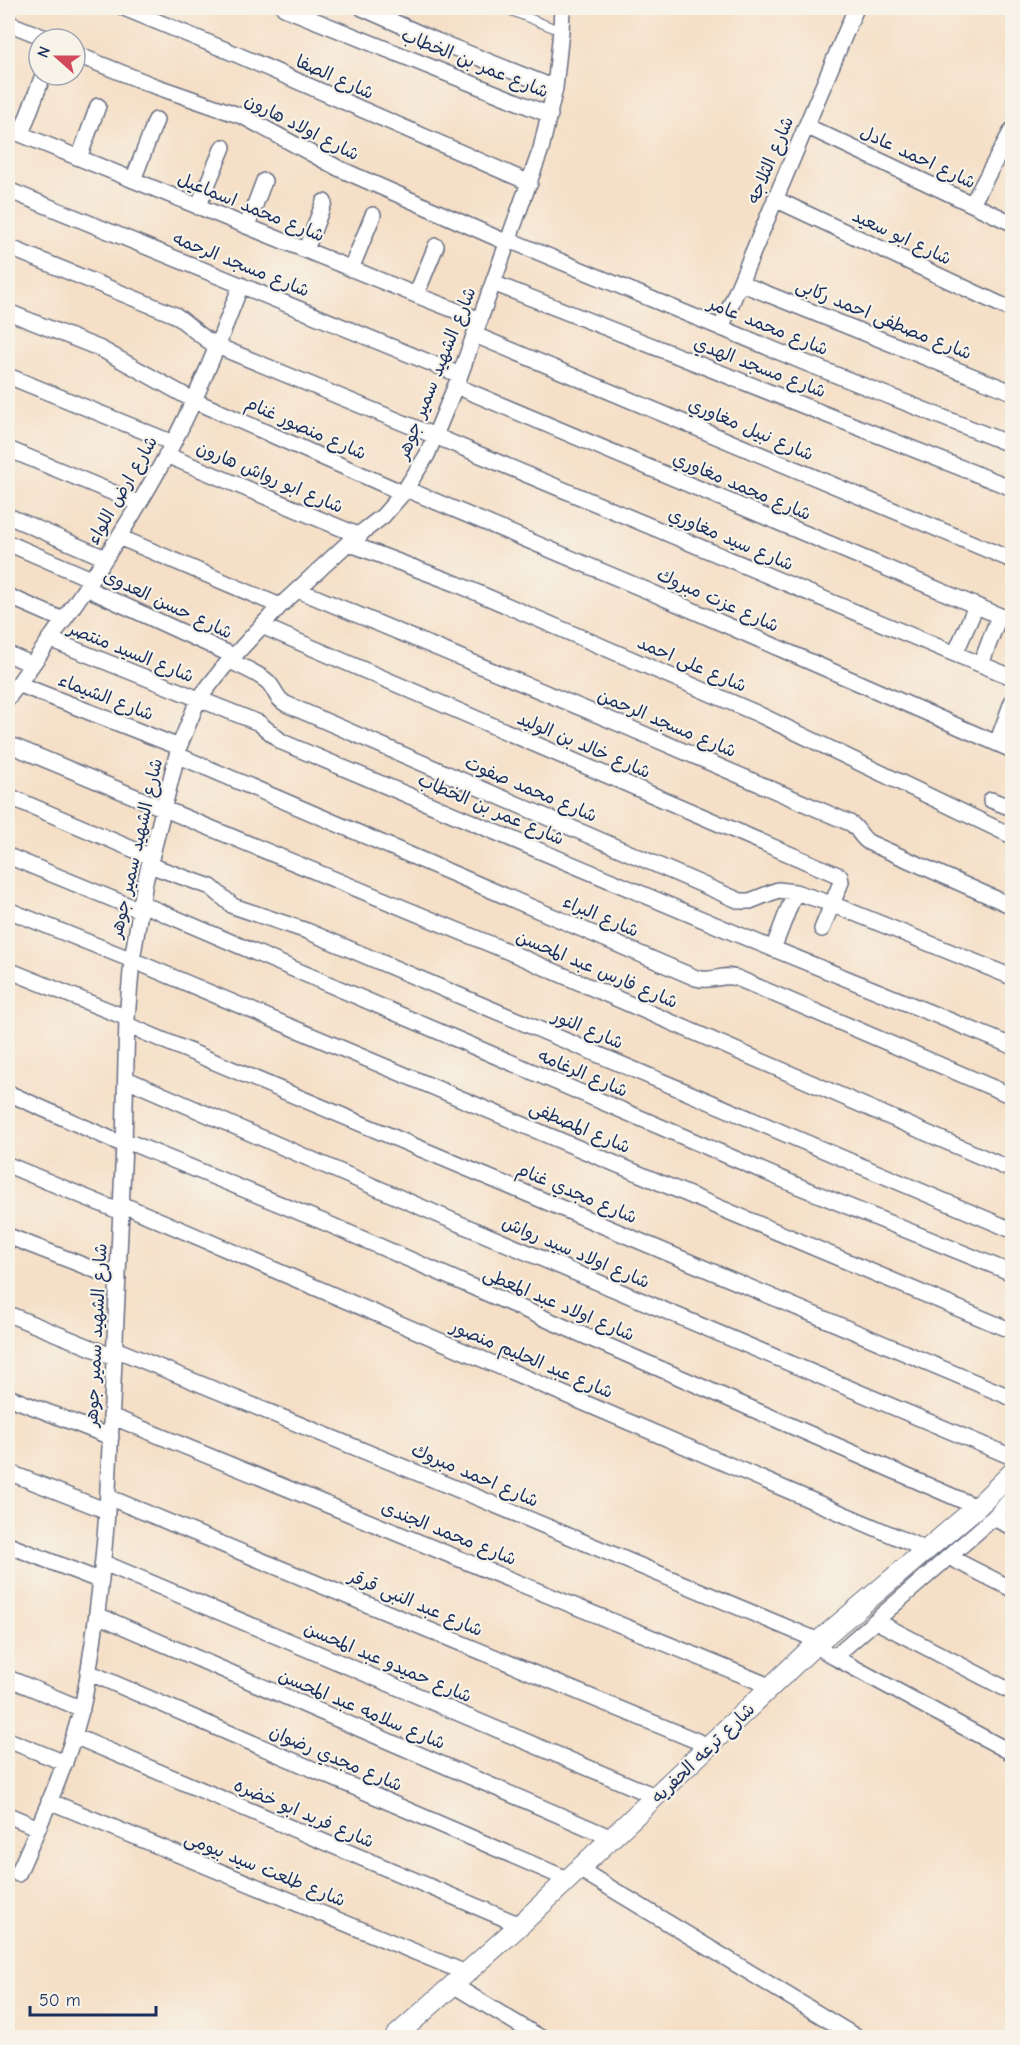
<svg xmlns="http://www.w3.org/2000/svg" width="1020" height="2045" viewBox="0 0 1020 2045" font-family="'Comic Neue','Playpen Sans Arabic',sans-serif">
<rect width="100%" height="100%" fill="#f7f3e8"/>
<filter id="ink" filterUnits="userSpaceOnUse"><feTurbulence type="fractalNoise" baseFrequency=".0167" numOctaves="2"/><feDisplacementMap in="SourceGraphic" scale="12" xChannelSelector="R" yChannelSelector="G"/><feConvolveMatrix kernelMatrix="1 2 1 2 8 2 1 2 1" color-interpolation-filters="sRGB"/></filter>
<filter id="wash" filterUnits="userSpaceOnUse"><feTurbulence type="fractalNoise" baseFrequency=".008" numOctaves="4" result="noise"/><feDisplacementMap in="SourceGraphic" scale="24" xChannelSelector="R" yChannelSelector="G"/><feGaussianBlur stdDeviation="1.35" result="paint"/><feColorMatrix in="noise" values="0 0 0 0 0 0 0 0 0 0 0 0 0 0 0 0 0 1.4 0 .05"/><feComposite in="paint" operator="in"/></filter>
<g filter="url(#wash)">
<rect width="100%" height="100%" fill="#f5dfc6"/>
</g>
<g filter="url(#ink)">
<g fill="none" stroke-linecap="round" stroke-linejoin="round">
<defs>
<path id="service" d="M504,8L561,31"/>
<path id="minor" d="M124,8L238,55L530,183
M284,8L550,115
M362,8L437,41L555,88
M8,23L48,39
M75,54L152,85L244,117L338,168L508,243
M806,126L1012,223
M8,129L416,295L480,320
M21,134L42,78
M79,158L98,106
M133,180L156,120
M8,190L460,375
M775,199L1012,310
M972,204L1012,130
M198,207L223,147
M247,226L264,181
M509,240L806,363L1012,445
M8,247L175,315C190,325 201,338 217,346L435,436L955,654L1012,677
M306,250L324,202
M351,269L373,215
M493,283L1012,488
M740,283L1012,392
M416,295L436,246
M8,312L101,349L193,400L403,493
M721,328L856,8
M475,335L1012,560
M8,376L173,443
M456,386L1012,621
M8,449L138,503
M166,455L360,536
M406,489L646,590L1012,750
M8,516L105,558
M119,537L280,606
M8,543L91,579
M348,543L457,584L756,713L1012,836
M86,588L234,656
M298,590L625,726L850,823C859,828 860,838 870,843L1012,906
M8,596L63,620
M262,626L840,876L841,882L822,929
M49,639L259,723L282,742L737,934L1012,1046
M8,654L31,664
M955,654L976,606
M230,661C242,667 258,673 268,682C276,690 275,698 286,704L740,901H750L778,890L795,892L832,904L1012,977
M981,664L999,616
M18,684L179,747
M8,698C67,617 125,534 172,445C199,394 220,339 241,285
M997,743L1012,702
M8,744L507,951L1012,1170
M177,755L696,978C714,983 721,973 737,978L1012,1096
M8,796L151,857
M991,800L1012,808
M8,856L139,910
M149,865L211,887L233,906L307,931L1012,1230
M140,903L798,1186L1012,1273
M8,910L132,960L1012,1331
M773,949L795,892
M8,970L127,1018
M127,1025L1012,1398
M126,1079L460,1224L1012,1457
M8,1093L124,1145
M124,1140L326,1223L977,1507
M8,1165L121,1212
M121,1204L927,1550
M8,1236L118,1279
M8,1314L114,1357
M115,1349L469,1494L819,1641
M8,1397L111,1437
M111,1416L772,1687
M8,1472L107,1511
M108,1497L709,1746
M993,1518L1012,1527
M8,1545L101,1581
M949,1557L1012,1589
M104,1563L657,1797
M97,1615L612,1838
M876,1621L1012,1692
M815,1645L834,1657L1012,1753
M834,1657L993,1518L1012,1498
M88,1672L567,1879
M8,1678L82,1709
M74,1736L520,1925
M8,1740L65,1763
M49,1801L466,1973
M8,1815L38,1828
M579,1869L858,2038
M18,1874C41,1821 66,1768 81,1711C87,1689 89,1666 93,1643C99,1599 104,1556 107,1511L124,1145L127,1018L132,960L145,882L179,747L198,700L223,668L280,606L348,543L383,516L403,493L427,455L460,375L541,149L555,88L561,31L562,8
M453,1985L541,2038"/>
<path id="tertiary" d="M396,2038V2036L520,1925L819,1641L977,1507L1012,1473"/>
</defs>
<use href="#service" stroke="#676d82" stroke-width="10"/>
<use href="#minor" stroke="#676d82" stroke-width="18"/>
<use href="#tertiary" stroke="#676d82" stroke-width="22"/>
<use href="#service" stroke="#fff" stroke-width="8"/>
<use href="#minor" stroke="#fff" stroke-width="15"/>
<use href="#tertiary" stroke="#fff" stroke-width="20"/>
</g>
</g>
<g text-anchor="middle" stroke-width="4.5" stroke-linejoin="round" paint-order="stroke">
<g font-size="18" fill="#1b2f5e" stroke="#f7f3e8">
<text transform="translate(475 63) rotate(22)" y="6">شارع عمر بن الخطاب</text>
<text transform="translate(335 77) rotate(24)" y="6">شارع الصفا</text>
<text transform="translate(302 127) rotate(27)" y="6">شارع اولاد هارون</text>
<text transform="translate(918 157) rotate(25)" y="6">شارع احمد عادل</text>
<text transform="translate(770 160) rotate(-67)" y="6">شارع الثلاجه</text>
<text transform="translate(251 207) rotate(22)" y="6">شارع محمد اسماعيل</text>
<text transform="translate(902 237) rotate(25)" y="6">شارع ابو سعيد</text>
<text transform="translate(241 264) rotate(22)" y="6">شارع مسجد الرحمه</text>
<text transform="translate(884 319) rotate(22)" y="6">شارع مصطفى احمد ركابى</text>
<text transform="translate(768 326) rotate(22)" y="6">شارع محمد عامر</text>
<text transform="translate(760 367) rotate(21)" y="6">شارع مسجد الهدي</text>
<text transform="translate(436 373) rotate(-68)" y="6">شارع الشهيد سمير جوهر</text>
<text transform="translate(306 428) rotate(24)" y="6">شارع منصور غنام</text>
<text transform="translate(751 429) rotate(23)" y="6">شارع نبيل مغاوري</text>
<text transform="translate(270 477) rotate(23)" y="6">شارع ابو رواش هارون</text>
<text transform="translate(742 486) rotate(23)" y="6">شارع محمد مغاوري</text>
<text transform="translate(122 490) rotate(-60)" y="6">شارع ارض اللواء</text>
<text transform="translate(731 539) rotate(23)" y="6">شارع سيد مغاوري</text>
<text transform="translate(718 600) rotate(24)" y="6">شارع عزت مبروك</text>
<text transform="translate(168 604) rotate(25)" y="6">شارع حسن العدوى</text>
<text transform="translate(131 652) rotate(22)" y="6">شارع السيد منتصر</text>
<text transform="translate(692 664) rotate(23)" y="6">شارع على احمد</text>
<text transform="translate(106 697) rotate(21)" y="6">شارع الشيماء</text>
<text transform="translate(667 723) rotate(23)" y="6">شارع مسجد الرحمن</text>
<text transform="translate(584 745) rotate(23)" y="6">شارع خالد بن الوليد</text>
<text transform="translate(531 789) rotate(23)" y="6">شارع محمد صفوت</text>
<text transform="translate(491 809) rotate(23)" y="6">شارع عمر بن الخطاب</text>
<text transform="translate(136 848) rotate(-77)" y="6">شارع الشهيد سمير جوهر</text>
<text transform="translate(601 916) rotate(23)" y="6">شارع البراء</text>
<text transform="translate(597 969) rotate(23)" y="6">شارع فارس عبد المحسن</text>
<text transform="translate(588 1029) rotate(23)" y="6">شارع النور</text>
<text transform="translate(583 1073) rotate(23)" y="6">شارع الرغامه</text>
<text transform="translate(580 1127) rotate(23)" y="6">شارع المصطفى</text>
<text transform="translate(577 1193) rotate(23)" y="6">شارع مجدي غنام</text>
<text transform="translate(576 1252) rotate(23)" y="6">شارع اولاد سيد رواش</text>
<text transform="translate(559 1304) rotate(23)" y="6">شارع اولاد عبد المعطى</text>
<text transform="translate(96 1335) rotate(-87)" y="6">شارع الشهيد سمير جوهر</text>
<text transform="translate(532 1359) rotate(23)" y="6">شارع عبد الحليم منصور</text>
<text transform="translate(475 1475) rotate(23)" y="6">شارع احمد مبروك</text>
<text transform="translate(449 1533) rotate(22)" y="6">شارع محمد الجندى</text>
<text transform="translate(416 1603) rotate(23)" y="6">شارع عبد النبى قرقر</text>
<text transform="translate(388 1662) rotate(23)" y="6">شارع حميدو عبد المحسن</text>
<text transform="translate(362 1709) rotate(23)" y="6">شارع سلامه عبد المحسن</text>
<text transform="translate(703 1753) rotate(-44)" y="6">شارع ترعه الحفريه</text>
<text transform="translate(336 1758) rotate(23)" y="6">شارع مجدي رضوان</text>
<text transform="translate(304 1813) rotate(23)" y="6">شارع فريد ابو خضره</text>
<text transform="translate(265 1869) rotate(22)" y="6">شارع طلعت سيد بيومى</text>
</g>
</g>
<rect width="1020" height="2045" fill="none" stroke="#f7f3e8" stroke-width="30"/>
<g transform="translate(57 57) rotate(291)"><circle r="28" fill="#f7f3e8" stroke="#9fa5b1" stroke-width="1.5"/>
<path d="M0-4.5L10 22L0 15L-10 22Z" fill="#d1495b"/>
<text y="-9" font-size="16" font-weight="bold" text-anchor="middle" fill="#1b2f5e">N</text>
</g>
<path d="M30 2006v9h126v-9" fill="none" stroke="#1b2f5e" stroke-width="3"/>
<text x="39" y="2006" font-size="18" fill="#1b2f5e" stroke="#f7f3e8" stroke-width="4.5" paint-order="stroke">50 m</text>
</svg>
